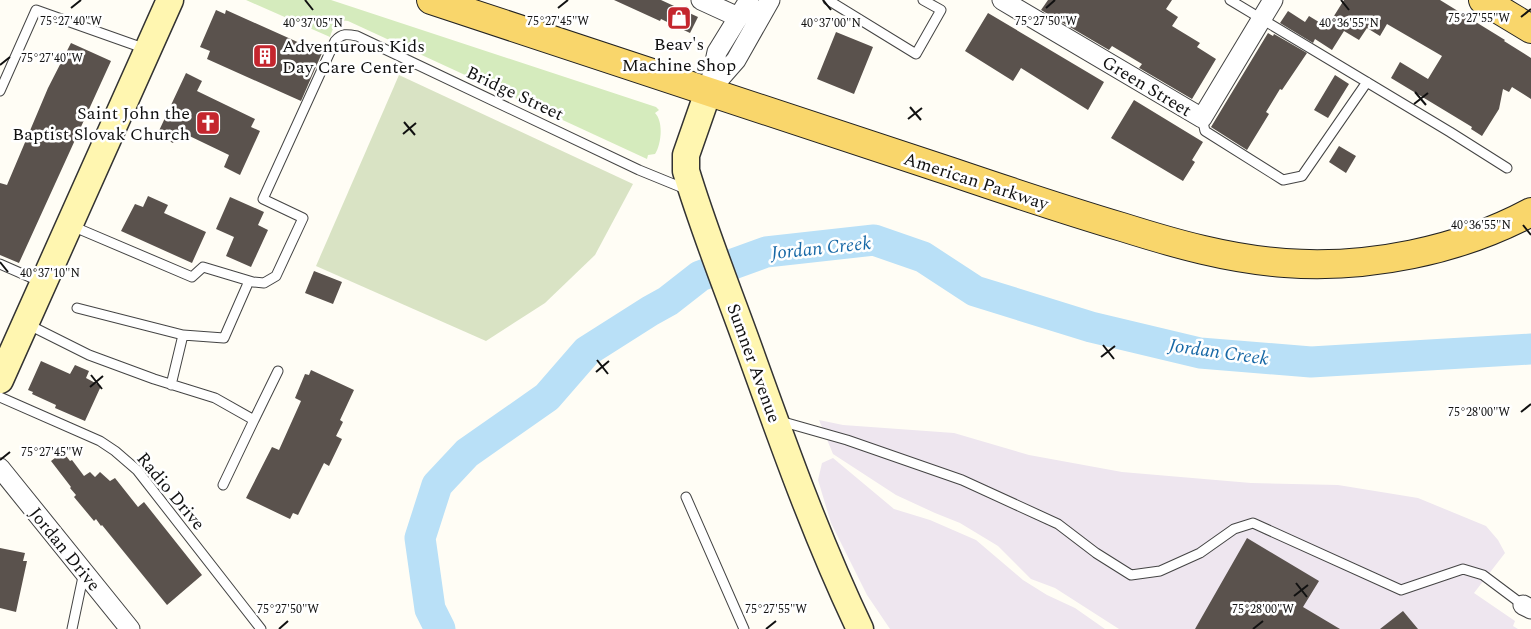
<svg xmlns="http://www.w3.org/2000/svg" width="1531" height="629" viewBox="0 0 1531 629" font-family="Spectral,serif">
<rect width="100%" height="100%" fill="#fffdf5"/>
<path fill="#eee6ef" d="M819,420L843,425L954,433L1029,455L1122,472L1251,483L1338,485L1418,498L1486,526L1498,540L1505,553L1474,593L1515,621L1513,626L1518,629H1119L1055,588L1031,579L998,546L960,523L935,513L896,495L833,454Z
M833,458L894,509L930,520L976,540L1023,580L1047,595L1075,608L1105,629H890L867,595L831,523L818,480L822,463Z"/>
<path fill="#d5ebbd" d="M246,0H331L656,107L659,110L655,113C664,122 661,145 655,154L648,155L647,159L348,21C336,18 333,28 330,37Z"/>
<path fill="#d9e3c4" d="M399,75L633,184L595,255L545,303L486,341L316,266Z"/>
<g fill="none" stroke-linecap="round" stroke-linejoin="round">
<path stroke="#b9e0f7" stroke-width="31" d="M440,629L430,609L420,538L437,485L467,453L547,397L587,351L650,311L668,301L700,276L766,252L874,240L923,257L975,291L1091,327L1200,353L1311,362L1531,349"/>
</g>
<path fill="#5a524d" d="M614,0H661L698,17L690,33L661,19L660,21Z
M1048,0H1172L1166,9L1178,17L1172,26L1200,43L1197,47L1216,59L1192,99L1141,69L1139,68L1142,64L1112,46L1109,50L1041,10Z
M1344,0H1440L1505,40L1504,41L1531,58V99L1512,87L1509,92L1503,89L1499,109L1482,136L1471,129L1472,127L1391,78L1400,62L1428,79L1442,56L1387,24L1380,36L1367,28L1359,40L1344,31L1332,50L1315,39L1313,43L1280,23L1288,11L1305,22L1309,16L1327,27Z
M216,10L225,14L226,10L322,53L301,101L207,59L210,51L200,47Z
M988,13L1104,82L1088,110L1021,68L1013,81L965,51Z
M836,32L873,47L854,94L817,79Z
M1268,33L1273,36L1274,34L1307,53L1282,90L1280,89L1266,112L1269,114L1247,150L1211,127Z
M71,43L111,61L19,263L0,255V183L7,185L48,88Z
M186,73L202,81L197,91L255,119L251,127L260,131L240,175L224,167L229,155L179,131L173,143L157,135Z
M1335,75L1349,84L1328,118L1314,110Z
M1134,100L1203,142L1192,160L1195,162L1183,181L1111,138Z
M1339,146L1356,156L1346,173L1329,162Z
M148,196L168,205L164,213L206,232L192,263L121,231L135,204L143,207Z
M230,197L264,212L258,225L268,230L251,267L226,256L234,237L216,229Z
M314,271L342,282L333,304L305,293Z
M41,361L70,374L75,365L89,371L86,378L101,386L85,421L55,408L56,405L32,394L33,392L28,390Z
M311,370L354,390L340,420L343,422L336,436L342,439L329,466L324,463L298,515L293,513L290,519L246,498L272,447L279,450L301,401L295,398L305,374L309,375Z
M63,452L70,461L72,460L84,476L90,472L95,477L100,472L110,481L115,478L138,507L144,502L202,575L167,605L102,525L101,526L96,519L94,521L74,497L76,495L70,488L71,487L51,461Z
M1247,538L1319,581L1303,607L1340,629H1195Z
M0,548L25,553L23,561H27L16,612L0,608Z
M1403,611L1418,629H1380Z"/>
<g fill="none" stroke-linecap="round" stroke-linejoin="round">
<defs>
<path id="lane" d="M828,0L916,54L941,10L923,0
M1230,0L1450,132L1507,168
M0,91L36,10L146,49
M1202,118L1205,131L1283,180L1302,176L1367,82
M72,226L192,277L203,267L253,282L264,283L276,276L303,218L263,199L335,41C342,33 347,34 357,36L639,170L688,190
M0,264L41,282
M77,308L183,335L171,385
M27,324L89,355L154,379L215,398L254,420L223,485
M183,335L224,338L249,281
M0,397L100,441L115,451L137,470L261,629
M254,420L278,371
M780,421L847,440L962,480L1058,524L1096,553L1131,575L1160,571L1200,553L1234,529L1253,523L1401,590L1463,569L1483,575L1523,605
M686,497L744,629
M72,629L84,572"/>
<path id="street" d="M701,0L738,17
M1002,0L1202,118L1273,0
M709,89L717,52L749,0
M708,92L736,60L770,0
M0,468L130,629
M1523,605L1531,609"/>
<path id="secondary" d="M708,92L686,155V171C705,234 730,295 752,357C785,449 818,541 860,629
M0,380L170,0"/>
<path id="primary" d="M431,0C604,58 778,115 952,172C1008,191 1065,210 1122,227C1176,244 1229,259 1285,263C1368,269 1458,251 1531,212
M1483,0L1531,29"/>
</defs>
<use href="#lane" stroke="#444" stroke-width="11"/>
<use href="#street" stroke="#444" stroke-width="21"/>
<use href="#secondary" stroke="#333" stroke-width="29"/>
<use href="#primary" stroke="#222" stroke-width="30"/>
<use href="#lane" stroke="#fff" stroke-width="9"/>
<use href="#street" stroke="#fff" stroke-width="19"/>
<use href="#secondary" stroke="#fff6b0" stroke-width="26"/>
<use href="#primary" stroke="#f9d66b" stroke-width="28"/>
</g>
<path fill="none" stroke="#111" stroke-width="2" d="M305,0L313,10M823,0L831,10M1341,0L1349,10M71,8L81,0M558,8L568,0M1046,8L1055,0M1521,17L1531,9M0,65L10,57M1415,92L1426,105M1414,104L1428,93M910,107L921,120M908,119L922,108M404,122L415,135M403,134L416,123M1523,225L1531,235M0,262L8,272M1103,345L1114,359M1101,357L1115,346M597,360L608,374M596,372L609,361M91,375L102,389M90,387L103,376M1521,412L1531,404M0,460L10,452M1296,583L1307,597M1294,596L1308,585M279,629L288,621M766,629L776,621M1253,629L1263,621"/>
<defs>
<symbol id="shop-square" viewBox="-11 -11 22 22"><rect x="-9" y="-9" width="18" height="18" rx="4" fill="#c4262e" stroke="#fff"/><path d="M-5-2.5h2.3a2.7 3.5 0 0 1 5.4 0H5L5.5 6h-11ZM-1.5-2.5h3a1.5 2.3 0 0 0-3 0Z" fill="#fff"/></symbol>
<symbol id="building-square" viewBox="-11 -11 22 22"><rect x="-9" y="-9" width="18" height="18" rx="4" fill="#c4262e" stroke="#fff"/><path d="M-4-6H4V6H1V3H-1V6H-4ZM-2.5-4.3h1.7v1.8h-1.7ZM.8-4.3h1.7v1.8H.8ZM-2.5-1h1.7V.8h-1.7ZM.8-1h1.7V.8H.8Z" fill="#fff"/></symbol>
<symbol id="church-square" viewBox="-11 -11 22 22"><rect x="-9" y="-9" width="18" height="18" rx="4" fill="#c4262e" stroke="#fff"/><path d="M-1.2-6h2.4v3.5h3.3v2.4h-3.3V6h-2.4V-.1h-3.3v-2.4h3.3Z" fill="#fff"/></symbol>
</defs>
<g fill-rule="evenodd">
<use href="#shop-square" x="665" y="4" width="28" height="28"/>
<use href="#building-square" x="251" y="42" width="28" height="28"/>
<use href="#church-square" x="194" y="109" width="28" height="28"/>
</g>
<g text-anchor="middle" stroke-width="5" stroke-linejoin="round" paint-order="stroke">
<g font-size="18" fill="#111" stroke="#fff">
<text x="679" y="50">Beav's<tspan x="679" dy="21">Machine Shop</tspan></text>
<text x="282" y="52" text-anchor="start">Adventurous Kids<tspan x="282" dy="21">Day Care Center</tspan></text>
<text x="190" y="119" text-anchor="end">Saint John the<tspan x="190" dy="21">Baptist Slovak Church</tspan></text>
</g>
<g font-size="18" fill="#111" stroke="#fff">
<text transform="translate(1147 86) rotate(31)" y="6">Green Street</text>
<text transform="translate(515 93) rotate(25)" y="6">Bridge Street</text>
<text transform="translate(976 181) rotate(18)" y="6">American Parkway</text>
<text transform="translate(754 363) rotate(70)" y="6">Sumner Avenue</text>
<text transform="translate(171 491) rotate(50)" y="6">Radio Drive</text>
<text transform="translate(65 549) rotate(51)" y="6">Jordan Drive</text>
</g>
<g font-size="19" font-style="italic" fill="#1768a6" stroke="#fff">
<text transform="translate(821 247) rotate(-6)" y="7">Jordan Creek</text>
<text transform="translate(1219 351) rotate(8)" y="7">Jordan Creek</text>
</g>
</g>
<g font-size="12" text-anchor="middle" fill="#111" stroke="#fff" stroke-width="5" stroke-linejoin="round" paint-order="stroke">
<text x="1479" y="22">75°27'55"W</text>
<text x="71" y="25">75°27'40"W</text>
<text x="558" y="25">75°27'45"W</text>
<text x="1046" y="25">75°27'50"W</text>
<text x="1349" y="27">40°36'55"N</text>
<text x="313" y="27">40°37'05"N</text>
<text x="831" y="27">40°37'00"N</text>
<text x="52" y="62">75°27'40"W</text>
<text x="1481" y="229">40°36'55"N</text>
<text x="50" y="277">40°37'10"N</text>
<text x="1479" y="416">75°28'00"W</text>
<text x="52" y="456">75°27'45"W</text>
<text x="288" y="613">75°27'50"W</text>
<text x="776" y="613">75°27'55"W</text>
<text x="1263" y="613">75°28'00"W</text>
</g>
</svg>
